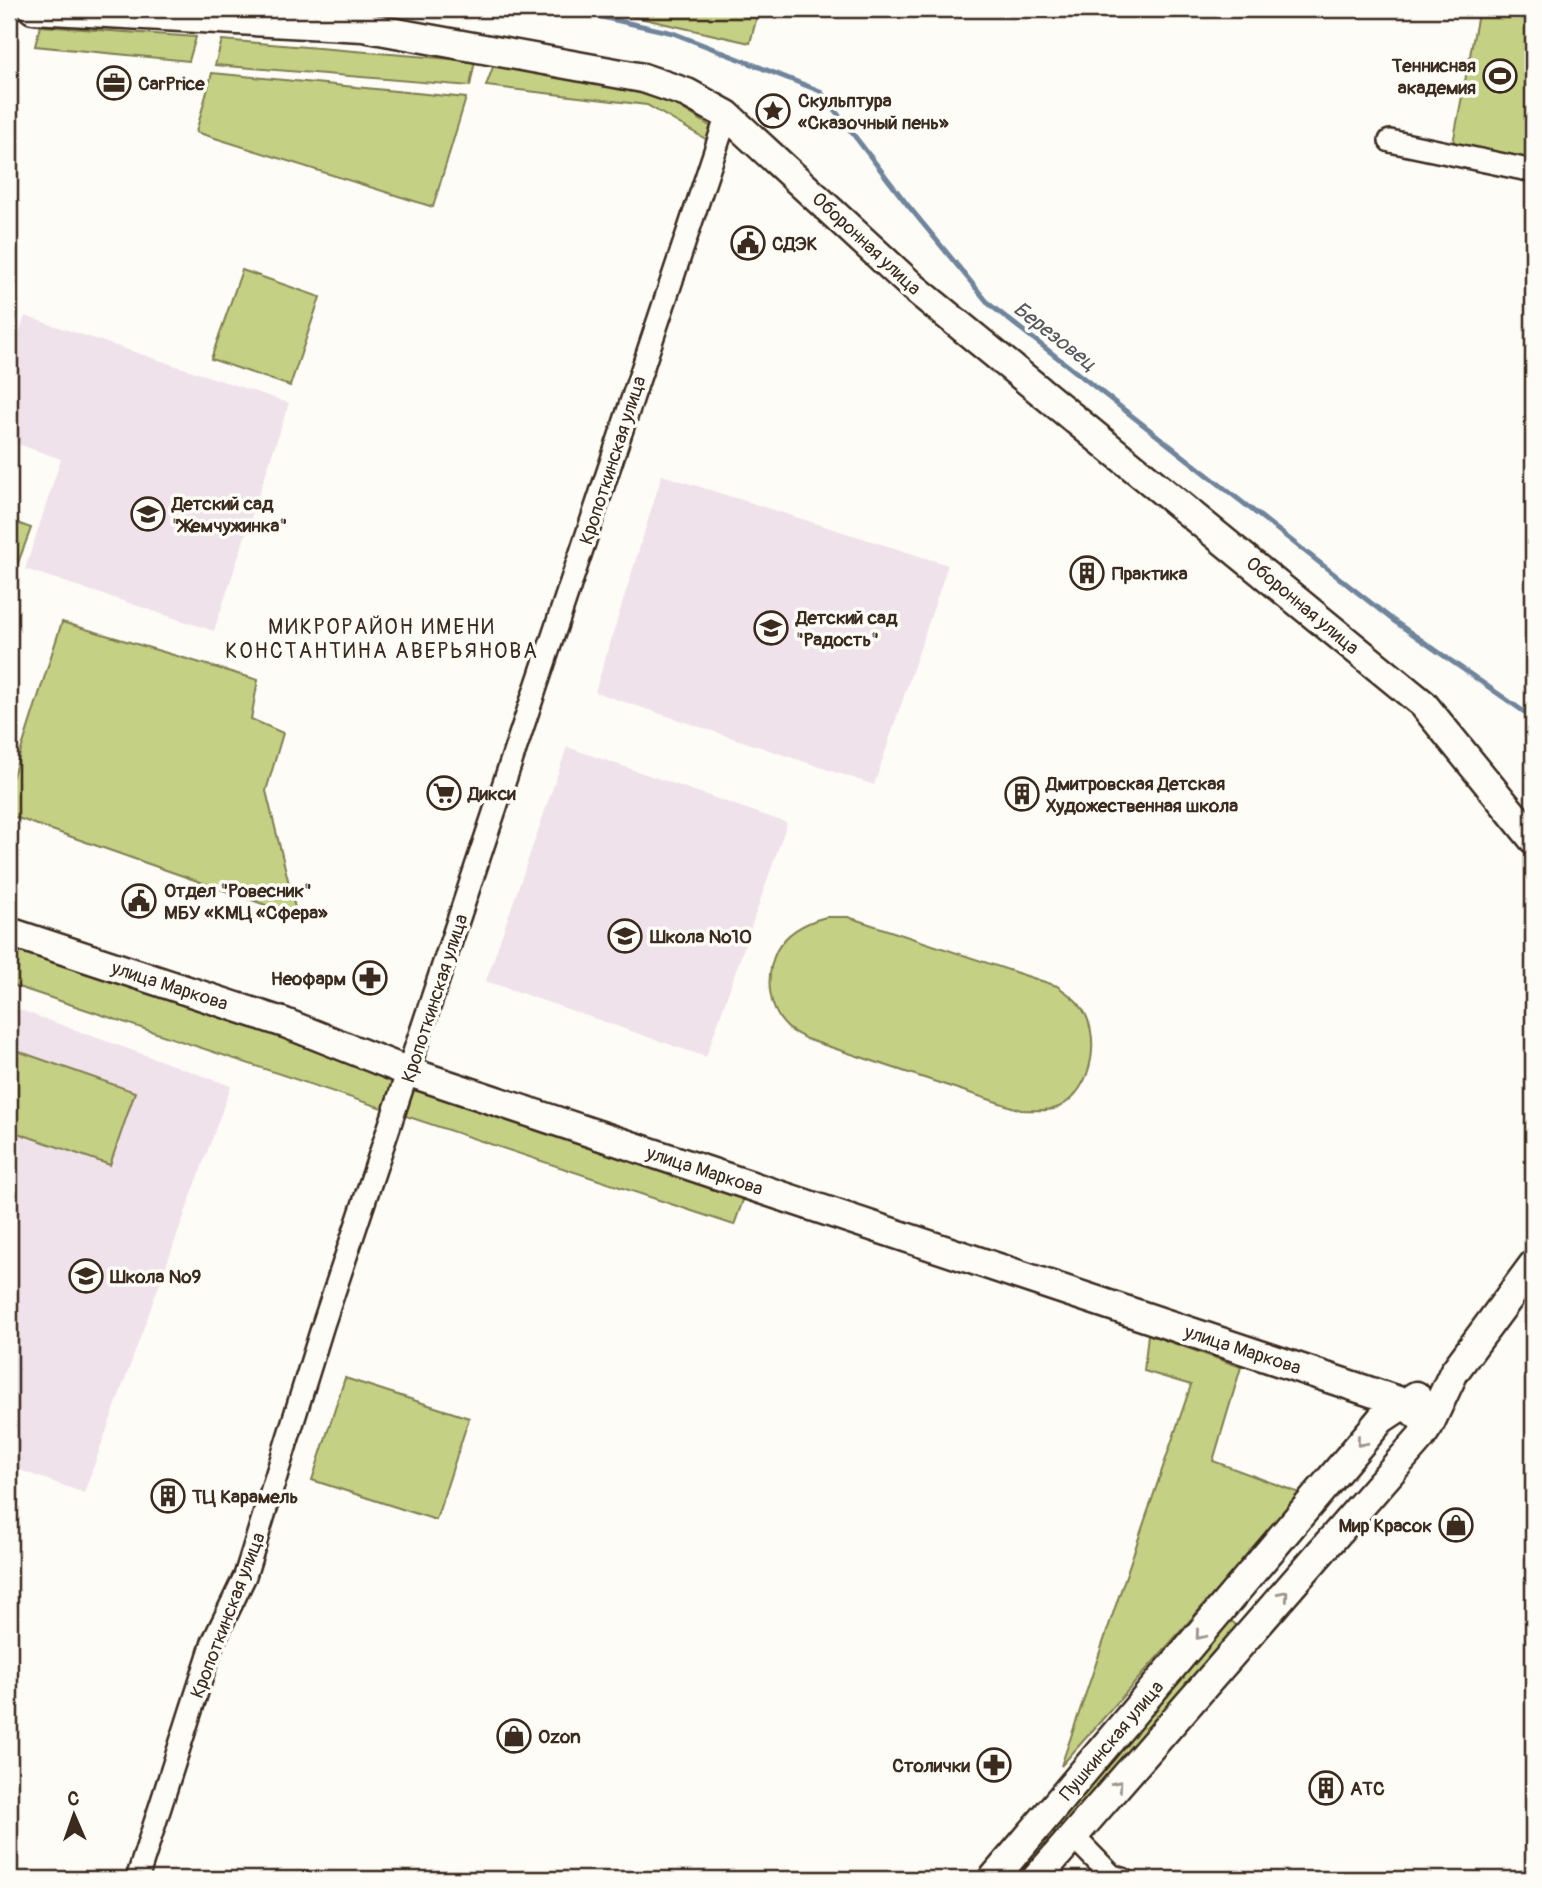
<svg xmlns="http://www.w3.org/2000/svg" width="1542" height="1888" viewBox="0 0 1542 1888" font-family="Pangolin,sans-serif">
<rect width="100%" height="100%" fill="#fdfcf7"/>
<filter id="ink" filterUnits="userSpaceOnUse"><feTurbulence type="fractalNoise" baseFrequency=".0143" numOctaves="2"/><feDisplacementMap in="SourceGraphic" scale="14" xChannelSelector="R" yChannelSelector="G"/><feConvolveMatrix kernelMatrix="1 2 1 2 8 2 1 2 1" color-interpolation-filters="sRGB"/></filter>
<g filter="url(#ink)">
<path fill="#f0e2ea" d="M25,316L289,403L214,631L25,569L61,459L9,441V365Z
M662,475L948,565L874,785L595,692Z
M567,747L787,823L706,1057L486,981Z
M9,1006L231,1086L84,1493L9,1466Z"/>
<path fill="#c4d084" stroke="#807d51" stroke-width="2" d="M600,9H759L750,43Z
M1479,9H1533V159L1453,143Z
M40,26L196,37L189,61L35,46Z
M222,40L475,61L470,86L215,65Z
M494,64L649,87L716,130L709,141L647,105L486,86Z
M212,73L466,98L433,207L196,132Z
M242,270L320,297L290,386L211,359Z
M9,520L31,528L15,571L12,589L9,588Z
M62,622L258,680L251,719L283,733L266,791L297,916L9,815V788Z
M826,917H848L1057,986C1064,991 1072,996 1078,1003C1103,1031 1094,1090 1059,1107C1048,1112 1033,1110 1021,1110L806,1039C800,1035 792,1032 787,1027C767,1008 765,974 777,950C787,932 807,922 826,917Z
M9,942L746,1192L734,1225L9,984Z
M9,1048L135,1092L110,1165L9,1130Z
M1148,1334L1241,1367L1213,1461L1302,1494L1061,1766L1191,1385L1144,1371Z
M345,1378L469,1418L436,1520L312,1480Z
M1228,1618L1242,1630L1025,1879H1006Z"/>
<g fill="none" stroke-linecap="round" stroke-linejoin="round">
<path stroke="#70859b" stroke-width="5" d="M566,9L673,33L820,91L906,203L989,304L1394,621L1533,718"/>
<defs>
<path id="street" d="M1390,141L1533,171
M1073,1836L1112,1876L1123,1879
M137,1879L213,1642L245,1576L323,1325L727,115"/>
<path id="secondary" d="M33,9L363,27L643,78L687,93L727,115L913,287L1423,704L1533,839
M9,932L285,1023L409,1072L1404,1403L1429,1425
M993,1879L1372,1430L1381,1419L1416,1396
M1036,1879L1421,1437L1429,1425L1454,1372L1533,1265"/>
</defs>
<use href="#street" stroke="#3b2a1e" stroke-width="26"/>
<use href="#secondary" stroke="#3b2a1e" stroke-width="33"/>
<use href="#street" stroke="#fdfcf7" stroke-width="21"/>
<use href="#secondary" stroke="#fdfcf7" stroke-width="28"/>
</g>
<defs><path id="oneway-chevron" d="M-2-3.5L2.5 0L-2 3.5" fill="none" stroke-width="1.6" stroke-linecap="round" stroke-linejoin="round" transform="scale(1.75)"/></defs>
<g stroke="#9c938a">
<use href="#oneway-chevron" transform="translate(1361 1442) rotate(130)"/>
<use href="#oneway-chevron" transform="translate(1284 1595) rotate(-49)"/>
<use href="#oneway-chevron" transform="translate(1200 1635) rotate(130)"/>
<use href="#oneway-chevron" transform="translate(1118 1785) rotate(-49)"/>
</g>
</g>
<defs>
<symbol id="stadium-ring" viewBox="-11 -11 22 22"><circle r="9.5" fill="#fdfcf7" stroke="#3b2a1e" stroke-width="1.5"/><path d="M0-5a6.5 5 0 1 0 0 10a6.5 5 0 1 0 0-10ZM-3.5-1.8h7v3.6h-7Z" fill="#3b2a1e"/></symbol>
<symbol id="office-ring" viewBox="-11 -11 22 22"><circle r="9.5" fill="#fdfcf7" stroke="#3b2a1e" stroke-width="1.5"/><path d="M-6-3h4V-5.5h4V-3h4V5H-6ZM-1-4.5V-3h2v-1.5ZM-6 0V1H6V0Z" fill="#3b2a1e"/></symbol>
<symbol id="sight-ring" viewBox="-11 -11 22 22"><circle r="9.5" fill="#fdfcf7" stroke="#3b2a1e" stroke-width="1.5"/><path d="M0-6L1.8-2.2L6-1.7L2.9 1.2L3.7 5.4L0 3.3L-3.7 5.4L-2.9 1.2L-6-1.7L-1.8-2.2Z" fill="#3b2a1e"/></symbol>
<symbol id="civic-ring" viewBox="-11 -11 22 22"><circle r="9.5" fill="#fdfcf7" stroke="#3b2a1e" stroke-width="1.5"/><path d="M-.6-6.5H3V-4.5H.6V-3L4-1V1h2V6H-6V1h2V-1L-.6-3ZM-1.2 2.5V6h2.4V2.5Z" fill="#3b2a1e"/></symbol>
<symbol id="school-ring" viewBox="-11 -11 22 22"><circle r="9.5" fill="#fdfcf7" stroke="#3b2a1e" stroke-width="1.5"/><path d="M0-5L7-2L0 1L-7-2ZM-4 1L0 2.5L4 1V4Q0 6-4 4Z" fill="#3b2a1e"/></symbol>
<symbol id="building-ring" viewBox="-11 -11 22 22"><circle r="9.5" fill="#fdfcf7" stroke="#3b2a1e" stroke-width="1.5"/><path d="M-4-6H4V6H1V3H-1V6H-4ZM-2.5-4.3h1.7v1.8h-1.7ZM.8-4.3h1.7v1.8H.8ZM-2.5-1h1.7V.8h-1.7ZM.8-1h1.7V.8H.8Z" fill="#3b2a1e"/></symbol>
<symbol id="supermarket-ring" viewBox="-11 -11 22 22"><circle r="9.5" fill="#fdfcf7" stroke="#3b2a1e" stroke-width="1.5"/><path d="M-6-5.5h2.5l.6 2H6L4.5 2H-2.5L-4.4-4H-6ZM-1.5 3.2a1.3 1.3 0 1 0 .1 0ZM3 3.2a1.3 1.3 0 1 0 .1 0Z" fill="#3b2a1e"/></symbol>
<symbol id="pharmacy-ring" viewBox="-11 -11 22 22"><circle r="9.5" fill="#fdfcf7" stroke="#3b2a1e" stroke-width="1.5"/><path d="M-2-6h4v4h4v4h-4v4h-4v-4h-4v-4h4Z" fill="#3b2a1e"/></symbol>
<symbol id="shop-ring" viewBox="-11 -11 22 22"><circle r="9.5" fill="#fdfcf7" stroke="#3b2a1e" stroke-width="1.5"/><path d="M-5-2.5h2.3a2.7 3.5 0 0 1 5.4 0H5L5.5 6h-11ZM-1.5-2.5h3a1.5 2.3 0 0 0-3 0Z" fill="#3b2a1e"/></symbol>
</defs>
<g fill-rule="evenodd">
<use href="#stadium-ring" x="1481" y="57" width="38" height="38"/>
<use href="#office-ring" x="95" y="64" width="38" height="38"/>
<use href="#sight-ring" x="754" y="92" width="38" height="38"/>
<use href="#civic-ring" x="729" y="224" width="38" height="38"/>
<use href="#school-ring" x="129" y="495" width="38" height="38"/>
<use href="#building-ring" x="1068" y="554" width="38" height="38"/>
<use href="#school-ring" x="752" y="609" width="38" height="38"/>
<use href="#supermarket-ring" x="425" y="774" width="38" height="38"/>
<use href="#building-ring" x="1003" y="775" width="38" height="38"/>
<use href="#civic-ring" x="120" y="882" width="38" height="38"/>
<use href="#school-ring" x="606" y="917" width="38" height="38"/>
<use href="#pharmacy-ring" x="351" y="959" width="38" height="38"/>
<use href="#school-ring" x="67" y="1257" width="38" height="38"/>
<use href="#building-ring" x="149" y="1477" width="38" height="38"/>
<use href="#shop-ring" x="1437" y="1506" width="38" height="38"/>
<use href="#shop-ring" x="495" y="1717" width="38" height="38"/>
<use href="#pharmacy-ring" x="975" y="1746" width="38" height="38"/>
<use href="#building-ring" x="1307" y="1769" width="38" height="38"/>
</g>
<g text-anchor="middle" stroke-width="7" stroke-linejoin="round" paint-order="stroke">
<g font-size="19" font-weight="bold" fill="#3b2a1e" stroke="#fdfcf7" text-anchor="start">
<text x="1476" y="72" text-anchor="end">Теннисная<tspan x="1476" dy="22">академия</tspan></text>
<text x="138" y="90">CarPrice</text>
<text x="798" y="107">Скульптура<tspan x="798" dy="22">«Сказочный пень»</tspan></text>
<text x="772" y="250">СДЭК</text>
<text x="172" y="510">Детский сад<tspan x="172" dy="22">"Жемчужинка"</tspan></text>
<text x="1112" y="580">Практика</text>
<text x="796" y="624">Детский сад<tspan x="796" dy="22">"Радость"</tspan></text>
<text x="1046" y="790">Дмитровская Детская<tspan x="1046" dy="22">Художественная школа</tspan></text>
<text x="468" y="800">Дикси</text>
<text x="164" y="897">Отдел "Ровесник"<tspan x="164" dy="22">МБУ «КМЦ «Сфера»</tspan></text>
<text x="650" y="943">Школа №10</text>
<text x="346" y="985" text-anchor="end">Неофарм</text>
<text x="110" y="1283">Школа №9</text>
<text x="192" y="1503">ТЦ Карамель</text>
<text x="1432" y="1532" text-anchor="end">Мир Красок</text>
<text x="538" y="1743">Ozon</text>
<text x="970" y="1772" text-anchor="end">Столички</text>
<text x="1350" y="1795">АТС</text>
</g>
<g font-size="19" fill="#3b2a1e" stroke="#fdfcf7">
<text transform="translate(867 243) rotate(43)" y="7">Оборонная улица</text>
<text transform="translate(612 460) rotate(-72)" y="7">Кропоткинская улица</text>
<text transform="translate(1303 605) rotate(40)" y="7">Оборонная улица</text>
<text transform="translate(170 985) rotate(18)" y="7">улица Маркова</text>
<text transform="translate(434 998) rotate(-72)" y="7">Кропоткинская улица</text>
<text transform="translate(705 1170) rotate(18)" y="7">улица Маркова</text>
<text transform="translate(1243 1349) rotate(18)" y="7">улица Маркова</text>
<text transform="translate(227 1615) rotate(-69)" y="7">Кропоткинская улица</text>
<text transform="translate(1111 1740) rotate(-50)" y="7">Пушкинская улица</text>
</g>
<g font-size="21" font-style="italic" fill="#55585c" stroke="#fdfcf7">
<text transform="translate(1055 336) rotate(38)" y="7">Березовец</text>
</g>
<g font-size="21" letter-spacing="2" fill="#3b2a1e" stroke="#fdfcf7">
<text x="382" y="634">МИКРОРАЙОН ИМЕНИ<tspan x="382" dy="24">КОНСТАНТИНА АВЕРЬЯНОВА</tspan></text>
</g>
</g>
<rect width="1542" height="1888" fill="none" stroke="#fdfcf7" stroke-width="35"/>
<rect x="18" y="18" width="1507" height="1853" fill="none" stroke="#3b2a1e" stroke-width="2.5" filter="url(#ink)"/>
<g transform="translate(74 1815) rotate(358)" stroke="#fdfcf7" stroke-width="5" paint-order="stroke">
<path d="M0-5L12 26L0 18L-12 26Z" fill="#3b2a1e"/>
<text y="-10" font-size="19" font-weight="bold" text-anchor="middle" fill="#3b2a1e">С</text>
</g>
</svg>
